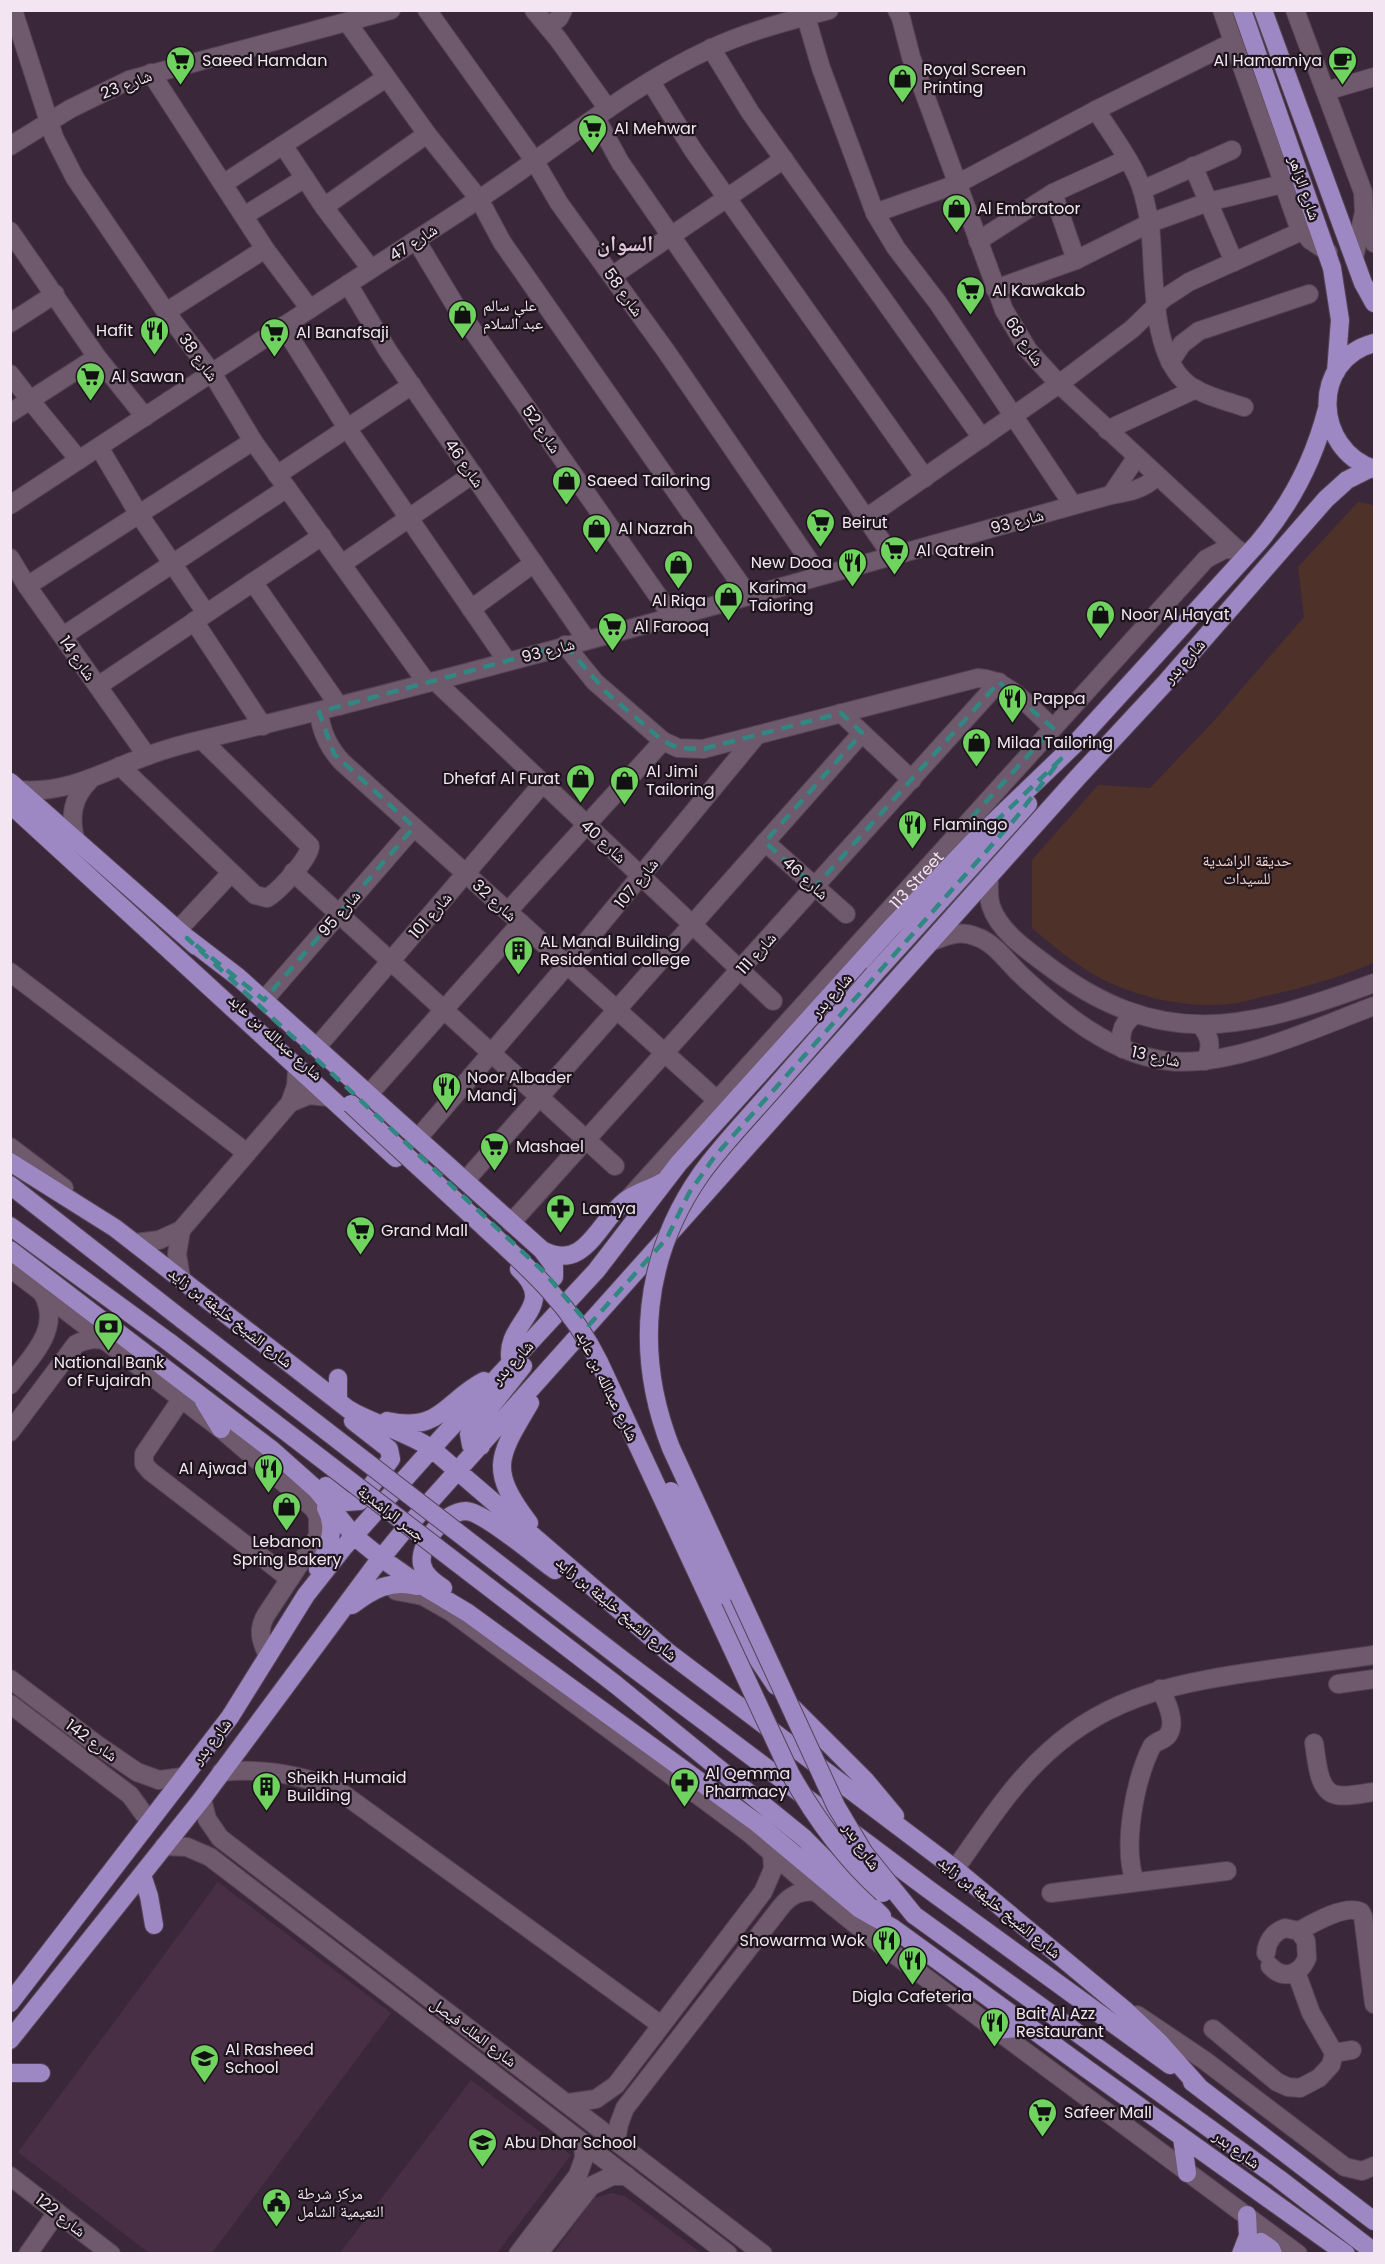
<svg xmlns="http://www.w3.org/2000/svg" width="1385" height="2264" viewBox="0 0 1385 2264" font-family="Poppins,'Noto Naskh Arabic',sans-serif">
<rect width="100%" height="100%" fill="#3b273a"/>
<path fill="#482f46" d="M218,1882L391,2013L212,2253H149L18,2152Z
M471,2080L571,2155L497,2253H340Z
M611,2193L625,2196L701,2253H554L594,2198Z"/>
<path fill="#4e3229" d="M1358,502L1374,505V963C1338,978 1299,989 1261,997C1251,1000 1240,1003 1230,1004C1182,1009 1126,995 1086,970C1067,957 1049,943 1032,928V860L1098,785L1150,788L1212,723L1304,617L1298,567Z"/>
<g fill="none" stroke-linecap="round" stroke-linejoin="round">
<defs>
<g id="minor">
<path d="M13,10L54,137L75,178L166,312L212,373L253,441L427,683"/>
<path d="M427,10L534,160L559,203L666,351L819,575"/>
<path d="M534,10L558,39L608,109"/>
<path d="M897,10L901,18L911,57L1004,310L1028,350L1059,384L1242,554"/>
<path d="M1222,10L1297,222L1310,240L1328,252"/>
<path d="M1295,10L1363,192L1364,212L1354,258"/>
<path d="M806,17L821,68L875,213L896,248L938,303L1073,505"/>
<path d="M347,22L427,134L479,199L502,242L748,595"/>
<path d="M548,27L559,18L563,10"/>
<path d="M711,48L750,112L982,438"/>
<path d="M151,73L265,249L310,309"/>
<path d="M651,82L693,150L925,478"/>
<path d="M1326,91L1374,77"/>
<path d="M1096,110C1111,134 1136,166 1143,193C1146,204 1148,214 1150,225C1155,269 1149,356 1189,385C1204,396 1227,401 1244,407"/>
<path d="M596,118L620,162L892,556"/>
<path d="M283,145L324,207L371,269"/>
<path d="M10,146L70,109L129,80L391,10"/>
<path d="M1193,166L1234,262"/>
<path d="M223,184L386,78"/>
<path d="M1142,190L1232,150"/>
<path d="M1053,193L1076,260"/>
<path d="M324,207L427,134"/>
<path d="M875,213L957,184L1096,110L1233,42"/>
<path d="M1364,213L1374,243"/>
<path d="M244,216L305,178"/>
<path d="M10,231L97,357L145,417"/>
<path d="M416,240L455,305L672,616"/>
<path d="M978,241L1053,193L1127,159"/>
<path d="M612,276L784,159"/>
<path d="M348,284L388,351L586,639"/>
<path d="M995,289L1076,260L1150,223L1208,202L1282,184"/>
<path d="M166,312L265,249"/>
<path d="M10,323L55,294"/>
<path d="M283,326L347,428L507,661"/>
<path d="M1170,362L1182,344L1199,331L1309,294"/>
<path d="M10,374L30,400L79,460"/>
<path d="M10,413L97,357"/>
<path d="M1107,430L1196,389"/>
<path d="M99,447L138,513L206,613"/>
<path d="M277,475L412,385"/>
<path d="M1111,495L1136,458"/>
<path d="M10,505C165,403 320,302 476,201C554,151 625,88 710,49C748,31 789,21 829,10"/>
<path d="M866,518L1059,384L1132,329L1163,299L1189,282L1302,231"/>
<path d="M10,558L27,586L147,756"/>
<path d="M342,564L473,474"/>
<path d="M253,582L339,706"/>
<path d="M27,586L253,441"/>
<path d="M471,609L534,563"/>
<path d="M194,621L263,726"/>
<path d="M63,636L287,488"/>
<path d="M565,645L595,682L663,741L678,748L703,749L978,678C1009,679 1031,709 1053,728"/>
<path d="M435,681L773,1001"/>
<path d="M98,686L322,536"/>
<path d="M319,712C321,732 328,747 342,762L717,1100"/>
<path d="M841,713L912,780"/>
<path d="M120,766L255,895L267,898C278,892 310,858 310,846L202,740"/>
<path d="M19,790C67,794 100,773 144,757C165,749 187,743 209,738C512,665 811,578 1111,495C1128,492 1143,490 1156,477"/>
<path d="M76,842C69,817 72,798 90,780"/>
<path d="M765,842L846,914"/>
<path d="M293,872L615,1166"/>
<path d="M989,878C989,887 988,897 991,906C998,929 1024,948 1043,962C1160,1053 1246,1030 1374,983"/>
<path d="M508,911L663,741"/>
<path d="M178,930L231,873"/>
<path d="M933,941C948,935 961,930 977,937C995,943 1008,963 1021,975C1062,1013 1112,1055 1169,1061C1231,1068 1315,1028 1374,1006"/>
<path d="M10,972L247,1153"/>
<path d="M264,1000L414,827"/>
<path d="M1201,1026C1211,1037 1212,1048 1205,1061"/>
<path d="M317,1047L543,783"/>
<path d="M1123,1049C1118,1033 1123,1021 1137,1014"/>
<path d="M369,1094L521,923"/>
<path d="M290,1103L309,1095L328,1097"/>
<path d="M418,1138L567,965L757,735"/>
<path d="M10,1147L64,1188"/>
<path d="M465,1181L862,733"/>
<path id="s1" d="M628,1199L1206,559L1225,549L1239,550"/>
<path d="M511,1223L999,682"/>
<path d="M135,1243L159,1240L181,1230L290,1103L296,1086L297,1069"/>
<path d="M10,1268L221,1429L314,1509L318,1517V1536L266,1615C257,1630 261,1641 268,1656"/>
<path d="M181,1278L177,1254L181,1230"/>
<path d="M10,1385C31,1356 62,1330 43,1294"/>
<path d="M182,1398L144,1454V1464L150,1471L290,1579"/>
<path d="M10,1432L76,1344C87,1339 95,1338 106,1341"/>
<path d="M396,1591L423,1596L451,1612L749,1833L829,1903L875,1940L1298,2254"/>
<path d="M10,1679L96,1744L137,1772L159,1780L182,1777"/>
<path d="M1338,1684L1374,1679"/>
<path d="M10,1704L130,1795L149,1821"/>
<path d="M1314,1743C1317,1758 1317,1792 1337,1795C1349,1797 1363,1793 1374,1792"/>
<path d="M221,1772C264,1768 304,1774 342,1793L661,2025"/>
<path d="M202,1799L207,1819L220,1838L763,2254"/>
<path d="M164,1846L187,1847L210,1857L728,2254"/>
<path d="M955,1869C984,1829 1011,1785 1048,1752C1112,1693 1184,1682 1266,1670C1302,1665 1338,1660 1374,1655"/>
<path d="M1135,1882C1122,1845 1135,1780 1152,1746C1157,1740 1164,1741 1168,1735C1177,1723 1166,1700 1160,1689"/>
<path d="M1051,1893L1227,1871"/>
<path d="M1299,1931C1313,1923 1346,1904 1361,1912L1363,1916L1374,2004"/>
<path d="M1266,1953C1267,1942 1273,1932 1285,1928L1299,1931L1306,1941L1307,1958C1300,1975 1283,1980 1270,1966"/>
<path d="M1137,2015L1204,2060L1345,2167L1362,2171L1374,2166"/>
<path d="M1213,2029L1277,2082L1288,2087L1300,2088L1319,2078L1331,2065L1334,2053L1311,2013L1296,1972"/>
<path d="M1334,2053L1352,2050"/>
<path d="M568,2103L596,2099L616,2085L763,1892L773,1869L772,1852"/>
<path d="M616,2141L619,2124L625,2108L780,1908C790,1895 800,1890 817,1892"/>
<path d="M10,2176L111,2254"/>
<path d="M28,2254L57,2212"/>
<path d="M518,2254L578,2175L584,2158L583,2143"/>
<path d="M538,2254L591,2186L612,2176H627"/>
</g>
<path id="major" d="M1242,10L1332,268L1340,320L1336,372
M1263,10L1363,283L1374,303
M1374,343C1310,360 1314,449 1374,469
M10,782L196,946
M10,804L396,1158
M187,938L238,977L542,1250C585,1273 598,1222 625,1201C636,1192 651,1189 663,1182
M874,974L1028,804
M10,1162L115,1228L348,1409C374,1425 406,1431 432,1449L669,1653L955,1869L1126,2011L1159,2042L1200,2088
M10,1185L184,1321
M10,1226L169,1342
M10,1250L272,1450L317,1490L354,1536L381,1558L408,1577L468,1613L757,1823L860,1909L893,1928L1087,2069L1346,2254
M531,1279C540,1284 547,1286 554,1277V1266L542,1250
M511,1363C501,1322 561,1308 519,1269
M204,1401L221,1429
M338,1401V1378
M387,1421C441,1433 445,1401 484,1381
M481,1446L478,1447L471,1445L469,1434L523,1366
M326,1486L346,1502L360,1501L391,1459L389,1449L353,1421
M529,1523C488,1469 498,1457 530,1403
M318,1569C327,1549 338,1529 326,1508
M443,1588C434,1582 424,1575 422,1564C418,1544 445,1511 466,1511C485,1512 537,1558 555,1570
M723,1595L751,1649L776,1686
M352,1605C372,1590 390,1579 417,1586
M628,1664L928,1889L1170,2065
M615,1684L804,1838L882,1916
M793,1708L865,1780L895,1816
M142,1875L149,1896L154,1925
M914,1915L1278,2178L1374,2252
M10,2003L230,1717L306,1595L344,1547L443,1436L596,1271L679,1163L891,928L974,841L1074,745L1258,543C1292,503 1314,460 1327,409
M996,2030L1028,2027
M10,2040L202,1799L374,1567L401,1534L1078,777L1167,681L1326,499L1347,480L1371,468
M10,2073H41
M1192,2082L1374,2221
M1182,2137L1187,2173
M1241,2254L1248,2236L1247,2215
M1246,2254L1254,2246L1261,2242L1271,2249L1273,2254"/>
</defs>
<use href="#minor" stroke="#544353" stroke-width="20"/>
<use href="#major" stroke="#544353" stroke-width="20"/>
<use href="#minor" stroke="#6f596d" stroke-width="18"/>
<use href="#major" stroke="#9e88c4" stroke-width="18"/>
<defs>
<path id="major-bridge" d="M874,974C839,1014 804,1054 769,1094C746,1120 721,1146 701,1174C643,1257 634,1354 671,1448L836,1806L864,1853L914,1915
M351,1104C391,1142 432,1179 473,1217C521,1261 570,1302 599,1362L790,1773C815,1818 845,1859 883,1893
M184,1321L628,1664
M169,1342L615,1684
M671,1491L723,1595"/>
</defs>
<use href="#major-bridge" stroke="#544353" stroke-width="20" stroke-linecap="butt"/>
<use href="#major-bridge" stroke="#9e88c4" stroke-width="18"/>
</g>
<path fill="none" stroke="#318782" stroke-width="4.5" stroke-dasharray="12 8" stroke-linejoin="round" d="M565,645L607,693L663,741L678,748L703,749L841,713L862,733L765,842L815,887L999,682L1053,728L973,816L987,830L1061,759L1015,819L715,1156L689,1193L667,1238L589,1325L543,1271L187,938L264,1000L414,827L334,754L319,712Z"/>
<defs>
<symbol id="supermarket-pin" viewBox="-11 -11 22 30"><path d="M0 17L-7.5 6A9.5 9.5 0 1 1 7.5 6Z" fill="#70d35f" stroke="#1d141c"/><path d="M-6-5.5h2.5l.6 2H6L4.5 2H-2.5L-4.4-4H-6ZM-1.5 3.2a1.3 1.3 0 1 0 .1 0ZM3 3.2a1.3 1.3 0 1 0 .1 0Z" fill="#111"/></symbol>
<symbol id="cafe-pin" viewBox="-11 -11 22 30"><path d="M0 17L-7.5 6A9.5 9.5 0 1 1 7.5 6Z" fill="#70d35f" stroke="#1d141c"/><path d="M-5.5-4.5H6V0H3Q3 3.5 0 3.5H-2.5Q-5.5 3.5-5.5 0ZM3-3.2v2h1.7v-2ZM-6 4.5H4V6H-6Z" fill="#111"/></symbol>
<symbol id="shop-pin" viewBox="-11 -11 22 30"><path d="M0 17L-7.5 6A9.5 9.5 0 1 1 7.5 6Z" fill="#70d35f" stroke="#1d141c"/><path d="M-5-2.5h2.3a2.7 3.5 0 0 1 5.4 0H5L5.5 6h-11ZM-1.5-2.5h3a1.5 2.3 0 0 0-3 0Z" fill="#111"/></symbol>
<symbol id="restaurant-pin" viewBox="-11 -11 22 30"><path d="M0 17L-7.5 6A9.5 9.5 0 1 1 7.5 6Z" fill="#70d35f" stroke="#1d141c"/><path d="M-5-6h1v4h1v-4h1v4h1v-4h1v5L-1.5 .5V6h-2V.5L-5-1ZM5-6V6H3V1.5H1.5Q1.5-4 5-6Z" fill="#111"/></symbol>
<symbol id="building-pin" viewBox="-11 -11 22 30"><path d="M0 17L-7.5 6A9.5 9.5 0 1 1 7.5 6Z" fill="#70d35f" stroke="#1d141c"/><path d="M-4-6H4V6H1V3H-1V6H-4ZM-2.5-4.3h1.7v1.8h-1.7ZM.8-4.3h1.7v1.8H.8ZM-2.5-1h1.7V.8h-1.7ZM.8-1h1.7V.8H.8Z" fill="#111"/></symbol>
<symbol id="pharmacy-pin" viewBox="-11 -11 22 30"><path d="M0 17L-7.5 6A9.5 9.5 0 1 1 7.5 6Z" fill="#70d35f" stroke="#1d141c"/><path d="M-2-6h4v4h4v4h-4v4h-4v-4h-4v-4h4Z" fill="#111"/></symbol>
<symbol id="bank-pin" viewBox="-11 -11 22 30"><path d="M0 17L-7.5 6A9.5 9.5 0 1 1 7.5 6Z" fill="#70d35f" stroke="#1d141c"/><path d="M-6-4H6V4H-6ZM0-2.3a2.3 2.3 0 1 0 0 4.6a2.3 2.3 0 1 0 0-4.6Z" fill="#111"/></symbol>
<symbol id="school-pin" viewBox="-11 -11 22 30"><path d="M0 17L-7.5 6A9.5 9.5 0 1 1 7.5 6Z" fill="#70d35f" stroke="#1d141c"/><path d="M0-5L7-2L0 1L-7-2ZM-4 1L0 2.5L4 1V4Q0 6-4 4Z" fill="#111"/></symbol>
<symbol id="civic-pin" viewBox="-11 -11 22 30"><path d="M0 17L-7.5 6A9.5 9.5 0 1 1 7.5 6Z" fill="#70d35f" stroke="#1d141c"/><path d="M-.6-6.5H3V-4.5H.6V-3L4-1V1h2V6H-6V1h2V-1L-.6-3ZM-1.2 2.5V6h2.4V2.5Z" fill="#111"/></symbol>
</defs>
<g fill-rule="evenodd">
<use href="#supermarket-pin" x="164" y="44" width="33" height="45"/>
<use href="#cafe-pin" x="1326" y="44" width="33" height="45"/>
<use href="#shop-pin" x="886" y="62" width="33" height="45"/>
<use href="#supermarket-pin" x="576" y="112" width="33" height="45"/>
<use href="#shop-pin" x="940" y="192" width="33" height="45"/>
<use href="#supermarket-pin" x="954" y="274" width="33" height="45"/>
<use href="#shop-pin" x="446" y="298" width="33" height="45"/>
<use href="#restaurant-pin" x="138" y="314" width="33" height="45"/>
<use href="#supermarket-pin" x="258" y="316" width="33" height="45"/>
<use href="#supermarket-pin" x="74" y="360" width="33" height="45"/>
<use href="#shop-pin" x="550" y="464" width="33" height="45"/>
<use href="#supermarket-pin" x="804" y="506" width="33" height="45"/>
<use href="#shop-pin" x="580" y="512" width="33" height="45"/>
<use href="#supermarket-pin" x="878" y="534" width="33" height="45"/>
<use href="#restaurant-pin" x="836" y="546" width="33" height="45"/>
<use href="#shop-pin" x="662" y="548" width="33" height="45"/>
<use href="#shop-pin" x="712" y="580" width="33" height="45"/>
<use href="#shop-pin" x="1084" y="598" width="33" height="45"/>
<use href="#supermarket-pin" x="596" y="610" width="33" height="45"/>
<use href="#restaurant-pin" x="996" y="682" width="33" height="45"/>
<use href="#shop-pin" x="960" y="726" width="33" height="45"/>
<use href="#shop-pin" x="564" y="762" width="33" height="45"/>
<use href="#shop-pin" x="608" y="764" width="33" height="45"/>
<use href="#restaurant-pin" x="896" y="808" width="33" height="45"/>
<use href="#building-pin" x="502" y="934" width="33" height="45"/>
<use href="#restaurant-pin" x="430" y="1070" width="33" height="45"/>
<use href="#supermarket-pin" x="478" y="1130" width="33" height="45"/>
<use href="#pharmacy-pin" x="544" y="1192" width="33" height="45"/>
<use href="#supermarket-pin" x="344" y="1214" width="33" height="45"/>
<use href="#bank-pin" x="92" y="1310" width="33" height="45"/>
<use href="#restaurant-pin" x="252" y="1452" width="33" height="45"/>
<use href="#shop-pin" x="270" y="1490" width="33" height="45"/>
<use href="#pharmacy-pin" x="668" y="1766" width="33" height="45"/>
<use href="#building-pin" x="250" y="1770" width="33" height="45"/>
<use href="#restaurant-pin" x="870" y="1924" width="33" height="45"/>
<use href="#restaurant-pin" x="896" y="1944" width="33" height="45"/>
<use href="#restaurant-pin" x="978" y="2006" width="33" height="45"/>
<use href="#school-pin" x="188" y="2042" width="33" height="45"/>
<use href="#supermarket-pin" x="1026" y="2096" width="33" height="45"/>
<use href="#school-pin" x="466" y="2126" width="33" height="45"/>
<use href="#civic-pin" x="260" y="2186" width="33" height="45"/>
</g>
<g text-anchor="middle" stroke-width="4.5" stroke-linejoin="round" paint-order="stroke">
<g font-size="16" fill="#f3e6f2" stroke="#1d141c" text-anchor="start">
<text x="202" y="66">Saeed Hamdan</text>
<text x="1322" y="66" text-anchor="end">Al Hamamiya</text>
<text x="923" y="75">Royal Screen<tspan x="923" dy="18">Printing</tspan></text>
<text x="614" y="134">Al Mehwar</text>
<text x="977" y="214">Al Embratoor</text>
<text x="992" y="296">Al Kawakab</text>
<text x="483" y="311">علي سالم<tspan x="483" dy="18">عبد السلام</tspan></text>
<text x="133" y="336" text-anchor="end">Hafit</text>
<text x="296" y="338">Al Banafsaji</text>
<text x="111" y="382">Al Sawan</text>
<text x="587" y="486">Saeed Tailoring</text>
<text x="842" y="528">Beirut</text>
<text x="618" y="534">Al Nazrah</text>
<text x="916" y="556">Al Qatrein</text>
<text x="832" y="568" text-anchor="end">New Dooa</text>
<text x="749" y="593">Karima<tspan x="749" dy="18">Taioring</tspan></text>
<text x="679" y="606" text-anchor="middle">Al Riqa</text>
<text x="1121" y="620">Noor Al Hayat</text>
<text x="634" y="632">Al Farooq</text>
<text x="1033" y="704">Pappa</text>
<text x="997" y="748">Milaa Tailoring</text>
<text x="646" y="777">Al Jimi<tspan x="646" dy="18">Tailoring</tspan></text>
<text x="560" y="784" text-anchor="end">Dhefaf Al Furat</text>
<text x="933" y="830">Flamingo</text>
<text x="540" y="947">AL Manal Building<tspan x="540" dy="18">Residential college</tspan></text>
<text x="467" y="1083">Noor Albader<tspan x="467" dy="18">Mandj</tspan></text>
<text x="516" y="1152">Mashael</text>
<text x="582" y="1214">Lamya</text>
<text x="381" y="1236">Grand Mall</text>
<text x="109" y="1368" text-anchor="middle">National Bank<tspan x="109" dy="18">of Fujairah</tspan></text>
<text x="247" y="1474" text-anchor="end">Al Ajwad</text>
<text x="287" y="1547" text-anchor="middle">Lebanon<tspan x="287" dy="18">Spring Bakery</tspan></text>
<text x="705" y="1779">Al Qemma<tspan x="705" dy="18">Pharmacy</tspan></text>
<text x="287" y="1783">Sheikh Humaid<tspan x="287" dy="18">Building</tspan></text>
<text x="865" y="1946" text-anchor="end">Showarma Wok</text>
<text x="912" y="2002" text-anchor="middle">Digla Cafeteria</text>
<text x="1016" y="2019">Bait Al Azz<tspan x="1016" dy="18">Restaurant</tspan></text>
<text x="225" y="2055">Al Rasheed<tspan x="225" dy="18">School</tspan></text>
<text x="1064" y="2118">Safeer Mall</text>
<text x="504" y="2148">Abu Dhar School</text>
<text x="297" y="2199">مركز شرطة<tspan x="297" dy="18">النعيمية الشامل</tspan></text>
</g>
<g font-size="16" fill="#f3e6f2" stroke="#1d141c">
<text transform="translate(126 84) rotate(-21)" y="6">شارع 23</text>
<text transform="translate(1305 188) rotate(71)" y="6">شارع الزاهر</text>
<text transform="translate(413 242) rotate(-33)" y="6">شارع 47</text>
<text transform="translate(624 292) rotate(54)" y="6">شارع 58</text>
<text transform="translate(1025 341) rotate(56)" y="6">شارع 68</text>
<text transform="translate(199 357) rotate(54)" y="6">شارع 38</text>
<text transform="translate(542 429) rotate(55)" y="6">شارع 52</text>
<text transform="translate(465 463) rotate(55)" y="6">شارع 46</text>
<text transform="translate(1017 521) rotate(-15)" y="6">شارع 93</text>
<text transform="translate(548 650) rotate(-15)" y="6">شارع 93</text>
<text transform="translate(78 658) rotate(55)" y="6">شارع 14</text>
<text transform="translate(1184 661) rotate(-48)" y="6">شارع بدر</text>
<text transform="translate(604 841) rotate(43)" y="6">شارع 40</text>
<text transform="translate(806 878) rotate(42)" y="6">شارع 46</text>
<text dy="6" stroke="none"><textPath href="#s1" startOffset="430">113 Street</textPath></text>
<text transform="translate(636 883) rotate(-51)" y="6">شارع 107</text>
<text transform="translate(495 900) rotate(42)" y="6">شارع 32</text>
<text transform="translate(339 913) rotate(-49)" y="6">شارع 95</text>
<text transform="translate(430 915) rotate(-49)" y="6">شارع 101</text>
<text transform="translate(756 953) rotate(-48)" y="6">شارع 111</text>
<text transform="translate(831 995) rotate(-48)" y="6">شارع بدر</text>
<text transform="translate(276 1037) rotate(42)" y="6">شارع عبدالله بن عابد</text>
<text transform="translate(1156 1056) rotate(12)" y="6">شارع 13</text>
<text transform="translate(231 1317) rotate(38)" y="6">شارع الشيخ خليفة بن زايد</text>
<text transform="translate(512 1362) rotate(-47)" y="6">شارع بدر</text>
<text transform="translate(608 1386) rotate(64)" y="6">شارع عبدالله بن عابد</text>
<text transform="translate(392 1513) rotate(38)" y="6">جسر الراشدية</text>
<text transform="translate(617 1608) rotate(40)" y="6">شارع الشيخ خليفة بن زايد</text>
<text transform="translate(92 1740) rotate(36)" y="6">شارع 142</text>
<text transform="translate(211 1741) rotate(-52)" y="6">شارع بدر</text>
<text transform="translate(862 1846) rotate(56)" y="6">شارع بدر</text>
<text transform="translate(1000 1907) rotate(39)" y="6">شارع الشيخ خليفة بن زايد</text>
<text transform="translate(474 2032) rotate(37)" y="6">شارع الملك فيصل</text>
<text transform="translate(1237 2149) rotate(36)" y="6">شارع بدر</text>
<text transform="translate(61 2215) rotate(38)" y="6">شارع 122</text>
</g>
<g font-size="16" fill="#f7d6cc" stroke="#1d141c">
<text x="1247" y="866">حديقة الراشدية<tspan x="1247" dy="18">للسيدات</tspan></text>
</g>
<g font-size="22" font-weight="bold" fill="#dfc5dc" stroke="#1d141c">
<text x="625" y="251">السوان</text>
</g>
</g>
<rect width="1385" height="2264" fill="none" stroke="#f3e6f2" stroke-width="24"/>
</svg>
